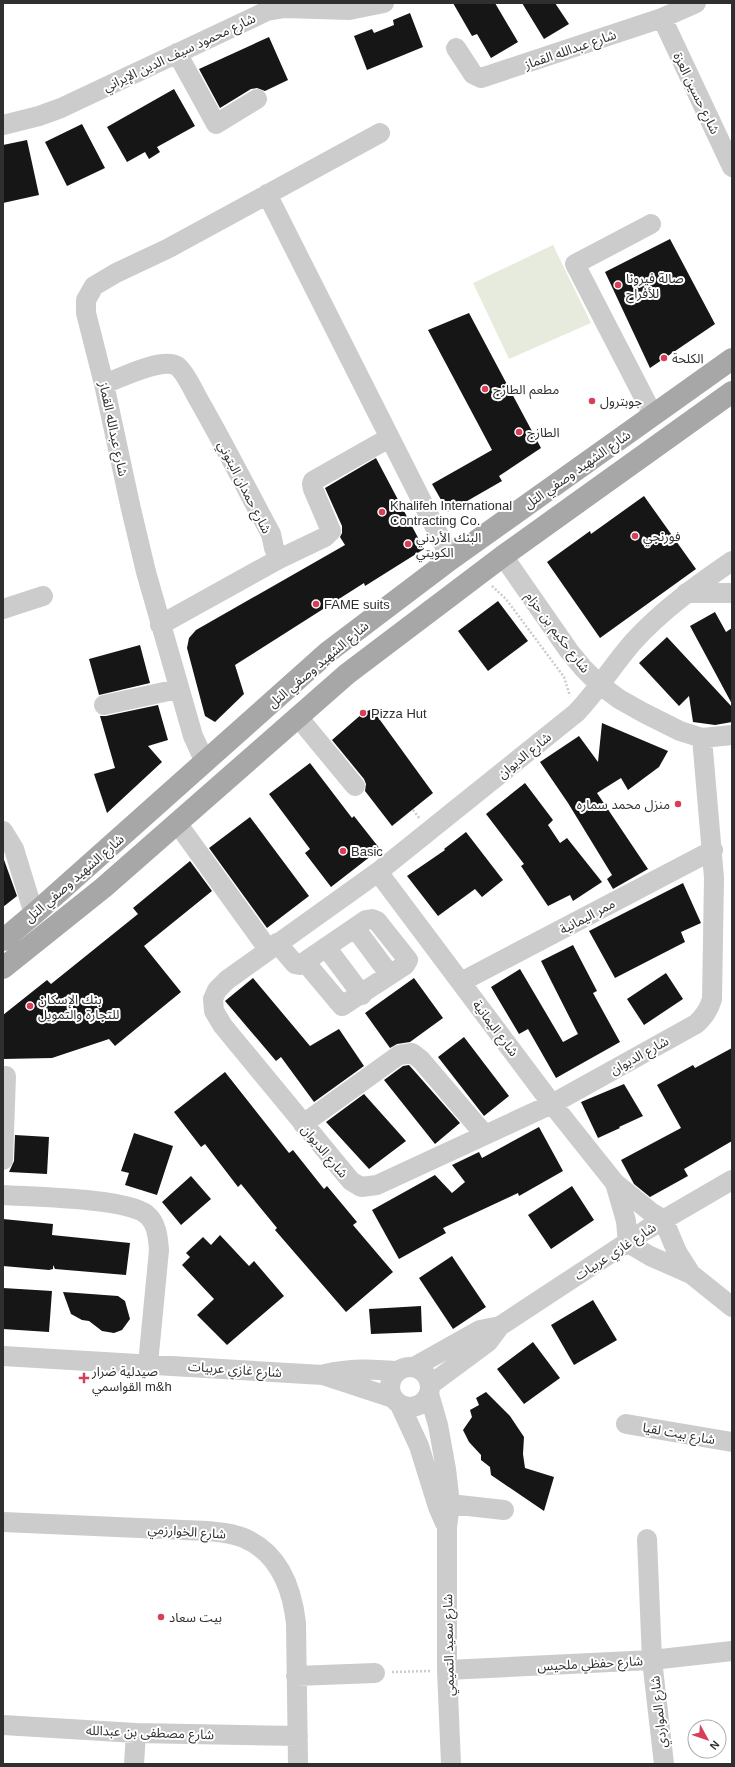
<svg xmlns="http://www.w3.org/2000/svg" width="735" height="1767" viewBox="0 0 735 1767" font-family="Helvetica,'Noto Sans Arabic',sans-serif">
<rect width="100%" height="100%" fill="#fff"/>
<path fill="#e7ebde" d="M553,245L591,323L509,359L473,283Z"/>
<path fill="#161616" d="M453,3H495L518,42L491,58L477,34L472,36Z
M522,3H555L569,24L544,39Z
M410,13L423,47L367,70L354,36L372,29L374,33L394,25L393,20Z
M269,37L288,80L265,91L257,88L251,89L220,108L199,69Z
M174,89L195,126L157,147L160,152L149,159L145,152L127,162L107,127Z
M82,124L105,168L67,186L45,142Z
M27,140L39,195L3,203V145Z
M670,239L715,324L650,368L605,272Z
M469,313L541,448L499,476L502,481L448,512L432,484L492,450L428,330Z
M376,458L424,549L365,586L364,583L235,665L244,694L215,722L205,716L187,648L189,638L196,630L345,545L340,537L342,533V526L325,488Z
M644,496L696,569L600,638L547,562L590,531L591,534Z
M498,601L528,641L488,671L458,631Z
M715,612L726,632L732,628V704L690,626Z
M667,637L732,707V722L715,725L693,722L689,696L679,706L639,663Z
M140,645L150,683L99,695L89,659Z
M158,705L168,740L148,746L162,762L107,813L94,774L115,768L100,716H106Z
M372,709L433,793L392,826L365,791L366,784L364,779L332,740L363,713Z
M602,723L668,751L659,767L628,790L621,778L597,793L648,869L613,889L607,879L612,875L568,803L540,762L579,736L598,762Z
M310,763L352,818L354,816L380,849L331,887L305,853L310,849L269,794Z
M525,783L553,820L548,825L560,843L567,838L602,882L573,901L570,895L548,906L521,866L524,864L486,814Z
M250,817L309,896L267,928L209,848Z
M466,832L503,880L482,897L475,889L438,916L407,876L445,850L444,849Z
M3,857L17,896L3,907Z
M190,861L212,891L144,946L181,992L115,1046L109,1039L52,1058L3,1059V1015L47,980L51,984L138,914L133,908Z
M683,883L701,923L681,932L685,942L615,978L589,931Z
M573,945L597,991L593,993L620,1042L556,1078L528,1029L519,1034L491,987L520,969L563,1042L578,1034L541,961Z
M666,973L683,999L644,1025L627,999Z
M253,978L310,1046L339,1029L364,1066L314,1102L281,1057L276,1061L225,1001Z
M414,978L443,1018L410,1042L397,1044L390,1048L365,1013Z
M464,1037L509,1096L484,1116L438,1057Z
M732,1048V1141L684,1169L688,1176L650,1197L634,1184L621,1160L681,1128L657,1085L693,1065L695,1068Z
M409,1065L460,1123L435,1144L384,1080L403,1066Z
M225,1072L289,1153L293,1150L324,1189L327,1186L357,1222L353,1225L393,1272L346,1312L275,1230L277,1228L241,1184L238,1187L205,1144L201,1147L174,1112Z
M624,1084L643,1116L619,1127L620,1128L598,1138L581,1102Z
M364,1094L406,1141L369,1169L326,1122Z
M539,1127L563,1171L519,1196L518,1193L443,1228L446,1233L399,1259L372,1210L435,1175L452,1193L465,1182L452,1165L479,1152L482,1158Z
M134,1133L173,1146L157,1195L125,1185L129,1173L121,1171Z
M15,1135L49,1137L47,1174L9,1172L14,1161Z
M191,1176L211,1199L181,1225L162,1202Z
M572,1186L594,1220L551,1249L528,1215Z
M3,1219L53,1224L52,1235L130,1243L126,1275L55,1269L53,1265V1269L49,1270L3,1266Z
M220,1235L249,1266L254,1261L284,1296L227,1345L197,1315L214,1299L182,1265L190,1257L186,1253L203,1237L211,1245Z
M452,1256L486,1307L453,1329L419,1278Z
M3,1288L52,1291L49,1332L3,1329Z
M63,1292L118,1296L125,1301L130,1319L122,1330L114,1333L102,1331L89,1321L82,1320L71,1314Z
M593,1300L617,1340L574,1365L551,1325Z
M421,1306L422,1332L371,1334L369,1309Z
M533,1342L560,1378L524,1404L497,1369Z
M486,1392L510,1416L524,1437L523,1454L525,1468L554,1477L544,1511L491,1475L490,1467L481,1460V1455L469,1442L463,1430L472,1417L470,1410L479,1405L476,1398Z"/>
<g fill="none" stroke-linecap="round" stroke-linejoin="round">
<path stroke="#ccc" stroke-width="2.5" stroke-dasharray="2 2" stroke-linecap="butt" d="M492,586L506,599L564,677L570,696
M413,810L420,819
M392,1672L430,1671"/>
<path stroke="#ccc" stroke-width="20" d="M662,18L732,167
M456,48L473,74L481,78L662,18L696,3
M177,53L216,124L257,99
M3,125L39,116L61,108L267,11L285,8L349,10L384,3
M267,194L451,559
M651,224L575,264L653,415
M104,384C121,378 161,357 177,366C184,371 193,389 197,397C223,442 246,488 271,534L274,548L279,559L160,625
M503,556L569,651L583,668L599,684L619,699L644,713L680,731L702,738L732,735
M279,559L325,537L331,531L313,489L312,484L313,481L389,438
M686,593H732
M3,609L43,596
M104,705L178,689
M298,717L355,786
M702,738L714,878L712,999C709,1010 704,1017 696,1024L552,1104L377,1185L361,1187L351,1181L223,1026L214,1011L213,999L217,990L227,980L378,872L576,713C597,691 613,665 633,642C662,610 697,585 732,561
M205,762L193,736L146,572L131,509L104,384L86,313V300L94,286L116,273L167,249L380,133
M177,823L268,949
M3,831L14,849L34,914
M378,872L552,1104L615,1183L652,1213L663,1219L677,1252L691,1274
M355,928L390,975
M277,943L295,964L300,965L366,920L372,919L377,921L408,960L405,965L342,1006L305,962
M326,947L362,995
M461,982L713,850
M303,1124L399,1055L412,1053L421,1060L485,1135
M3,1160L6,1076
M615,1183L626,1221L628,1243L650,1256L691,1274L732,1307
M3,1195C33,1197 125,1198 146,1214C157,1223 158,1237 159,1250L148,1364
M3,1356L323,1375L393,1398
M390 1387a20 20 0 1 1 40 0a20 20 0 1 1-40 0Z
M414,1367L480,1330L500,1326
M325,1374C351,1368 371,1369 397,1371
M430,1385L488,1342L500,1326L646,1230L732,1180
M429,1394L438,1425L446,1469L450,1504L447,1527V1670L451,1764
M400,1405L419,1446L438,1507L445,1523
M626,1424L732,1442
M450,1504L504,1510
M3,1522L207,1531C219,1532 232,1533 244,1538C279,1553 292,1588 296,1623L298,1764
M647,1539L652,1660L664,1764
M447,1670L652,1660L732,1651
M296,1676L375,1673
M3,1725L136,1733L298,1736
M134,1764L136,1733"/>
<path stroke="#a7a7a7" stroke-width="22" d="M3,940L34,914L328,652L451,559L732,359
M3,968L103,888L347,674L503,556L732,392"/>
</g>
<g fill="#d93e59" stroke="#fff" stroke-width="1.5">
<circle cx="618" cy="285" r="4"/>
<circle cx="664" cy="358" r="4"/>
<circle cx="485" cy="389" r="4"/>
<circle cx="592" cy="401" r="4"/>
<circle cx="519" cy="432" r="4"/>
<circle cx="382" cy="512" r="4"/>
<circle cx="635" cy="536" r="4"/>
<circle cx="408" cy="544" r="4"/>
<circle cx="316" cy="604" r="4"/>
<circle cx="363" cy="713" r="4"/>
<circle cx="678" cy="804" r="4"/>
<circle cx="343" cy="851" r="4"/>
<circle cx="30" cy="1006" r="4"/>
<path d="M82 1372h4v4h4v4h-4v4h-4v-4h-4v-4h4z"/>
<circle cx="161" cy="1617" r="4"/>
</g>
<g text-anchor="middle" stroke-width="4" stroke-linejoin="round" paint-order="stroke">
<g font-size="13" fill="#2f2f2f" stroke="#fff">
<text transform="translate(570 49) rotate(-19)" y="5">شارع عبدالله القماز</text>
<text transform="translate(179 52) rotate(-25)" y="5">شارع محمود سيف الدين الإيراني</text>
<text transform="translate(697 93) rotate(64)" y="5">شارع حسين العزة</text>
<text transform="translate(114 429) rotate(78)" y="5">شارع عبدالله القماز</text>
<text transform="translate(577 469) rotate(-35)" y="5">شارع الشهيد وصفي التل</text>
<text transform="translate(245 487) rotate(63)" y="5">شارع حمدان البتوني</text>
<text transform="translate(558 632) rotate(53)" y="5">شارع حكيم بن حزام</text>
<text transform="translate(318 664) rotate(-40)" y="5">شارع الشهيد وصفي التل</text>
<text transform="translate(524 755) rotate(-39)" y="5">شارع الديوان</text>
<text transform="translate(74 878) rotate(-41)" y="5">شارع الشهيد وصفي التل</text>
<text transform="translate(587 916) rotate(-28)" y="5">ممر اليمانية</text>
<text transform="translate(496 1028) rotate(53)" y="5">شارع اليمانية</text>
<text transform="translate(639 1055) rotate(-29)" y="5">شارع الديوان</text>
<text transform="translate(325 1151) rotate(50)" y="5">شارع الديوان</text>
<text transform="translate(615 1251) rotate(-33)" y="5">شارع غازي عربيات</text>
<text transform="translate(235 1369) rotate(4)" y="5">شارع غازي عربيات</text>
<text transform="translate(679 1433) rotate(10)" y="5">شارع بيت لقيا</text>
<text transform="translate(187 1531) rotate(4)" y="5">شارع الخوارزمي</text>
<text transform="translate(448 1645) rotate(-91)" y="5">شارع سعيد التميمي</text>
<text transform="translate(590 1663) rotate(-3)" y="5">شارع حفظي ملحيس</text>
<text transform="translate(658 1712) rotate(-96)" y="5">شارع المواردي</text>
<text transform="translate(150 1732) rotate(2)" y="5">شارع مصطفى بن عبدالله</text>
</g>
<g font-size="13" fill="#2f2f2f" stroke="#fff" text-anchor="start">
<text x="626" y="283">صالة فيرونا<tspan x="626" dy="15">للأفراح</tspan></text>
<text x="672" y="363">الكلحة</text>
<text x="493" y="394">مطعم الطازج</text>
<text x="600" y="406">جوبترول</text>
<text x="527" y="437">الطازج</text>
<text x="390" y="510">Khalifeh International<tspan x="390" dy="15">Contracting Co.</tspan></text>
<text x="643" y="541">فورنجي</text>
<text x="416" y="542">البنك الأردني<tspan x="416" dy="15">الكويتي</tspan></text>
<text x="324" y="609">FAME suits</text>
<text x="371" y="718">Pizza Hut</text>
<text x="670" y="809" text-anchor="end">منزل محمد سماره</text>
<text x="351" y="856">Basic</text>
<text x="38" y="1004">بنك الإسكان<tspan x="38" dy="15">للتجارة والتمويل</tspan></text>
<text x="92" y="1376">صيدلية ضرار<tspan x="92" dy="15">القواسمي m&amp;h</tspan></text>
<text x="169" y="1622">بيت سعاد</text>
</g>
</g>
<rect width="735" height="1767" fill="none" stroke="#2f2f2f" stroke-width="8"/>
<g transform="translate(707 1739) rotate(130)"><circle r="19" fill="#ffffff" stroke="#acacac"/>
<path d="M0-3L7 15L0 10L-7 15Z" fill="#d93e59"/>
<text y="-6" font-size="11" font-weight="bold" text-anchor="middle" fill="#2f2f2f">N</text>
</g>
</svg>
